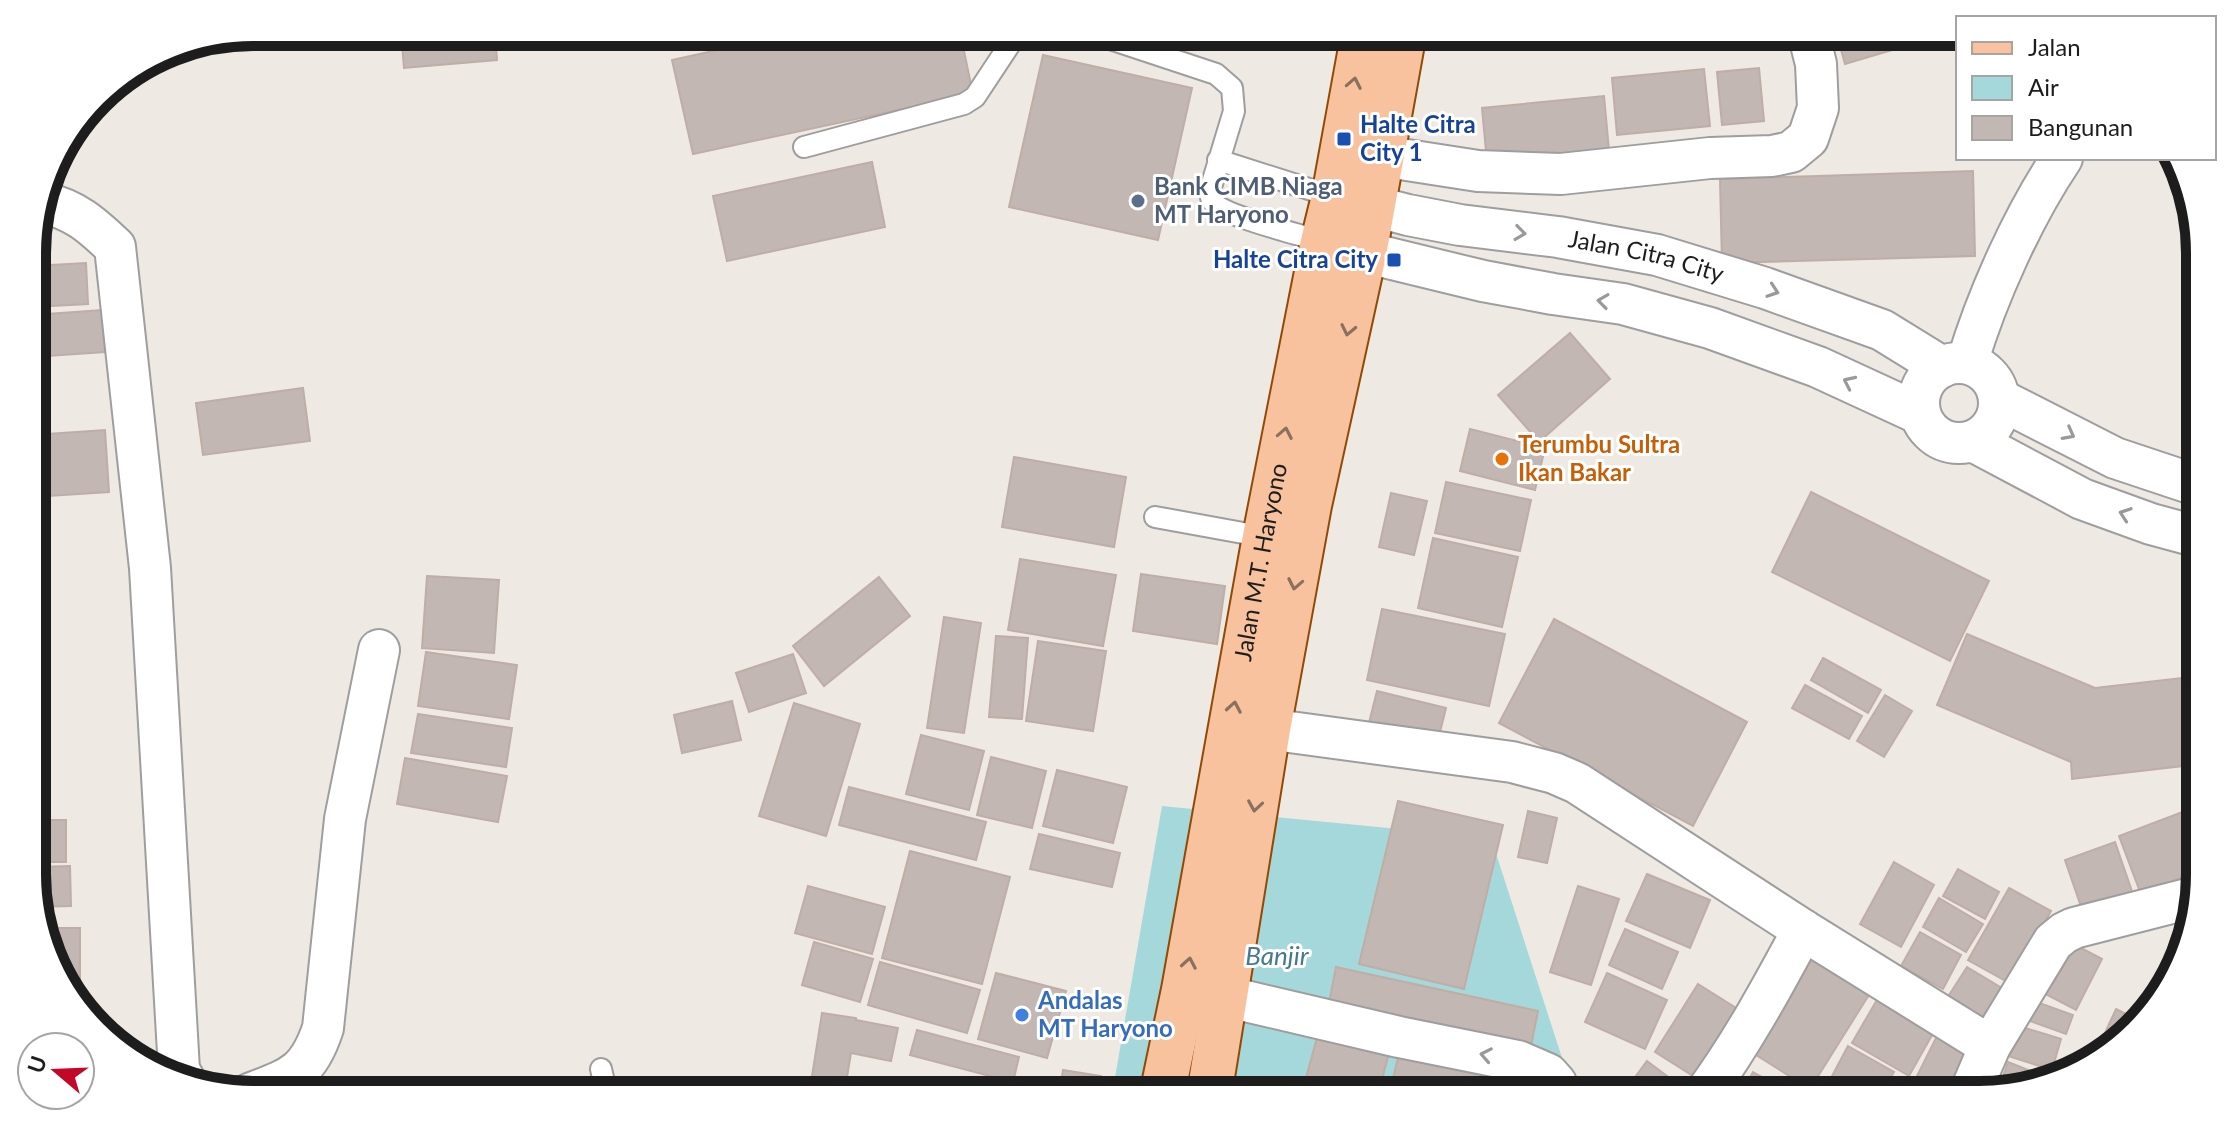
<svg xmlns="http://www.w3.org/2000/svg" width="2232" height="1127" viewBox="0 0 2232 1127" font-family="Lato,sans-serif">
<rect width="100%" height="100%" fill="#eee9e3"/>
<path fill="#a5d8da" d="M1162,806L1491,838L1574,1095H1112Z"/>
<path fill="#c2b7b3" stroke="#bfada6" stroke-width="2" d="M401,32H495L497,60L404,68Z
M799,32H960L973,94L693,154L672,60Z
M1836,32H1953L1845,64Z
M1043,55L1192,88L1158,240L1009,207Z
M1759,68L1764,121L1722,125L1717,72Z
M1704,69L1710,126L1617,135L1612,78Z
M1604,96L1609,150L1487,162L1482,108Z
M872,162L885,227L727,261L713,196Z
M1973,171L1975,256L1722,263L1720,179Z
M86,263L88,304L33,307V266Z
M102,310L105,352L33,357V315Z
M1570,333L1610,379L1539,442L1498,395Z
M303,388L310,441L203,455L196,403Z
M1470,429L1545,448L1535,490L1460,471Z
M105,430L109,492L33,497V435Z
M1014,457L1126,477L1114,547L1002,527Z
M1446,482L1531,500L1520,551L1435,533Z
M1811,492L1989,581L1950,661L1772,572Z
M1391,493L1427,501L1414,555L1379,547Z
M1433,538L1518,557L1502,627L1418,608Z
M1020,559L1116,575L1103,646L1008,630Z
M1141,574L1225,586L1217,644L1133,631Z
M427,576L499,580L494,653L422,648Z
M879,577L910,616L824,686L793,646Z
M1382,609L1505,634L1489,706L1367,680Z
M944,617L981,623L964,733L927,728Z
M1554,619L1747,722L1693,826L1499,723Z
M1967,634L2095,688L2199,676L2200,764L2072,779L2071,762L1937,705Z
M996,636L1028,638L1022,719L989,717Z
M1038,641L1106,651L1093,731L1026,721Z
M426,652L517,665L509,719L418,706Z
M793,654L806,693L749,712L736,673Z
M1823,658L1881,690L1868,713L1811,680Z
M1805,685L1862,716L1849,739L1792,708Z
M1377,691L1446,708L1437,744L1368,727Z
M1885,695L1912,711L1884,757L1857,741Z
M732,701L741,740L682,753L674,715Z
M794,703L860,724L826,836L759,816Z
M418,714L512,728L506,767L411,753Z
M921,735L984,751L969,810L906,794Z
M991,757L1046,771L1032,828L977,815Z
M405,758L507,776L498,822L397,804Z
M1057,770L1127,787L1113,843L1043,826Z
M849,787L986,822L976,860L839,825Z
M1398,801L1503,825L1464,989L1359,964Z
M2200,805V835L2190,809Z
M1528,811L1557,818L1547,863L1518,857Z
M2185,811L2200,851V874L2198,885L2145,905L2119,836Z
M34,820H66V862H34Z
M1039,834L1120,853L1112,887L1030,869Z
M2115,842L2136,903L2086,921L2065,860Z
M910,851L1010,877L982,984L882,958Z
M1894,862L1934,885L1901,947L1860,924Z
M70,866L71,906L35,907L34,867Z
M1958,869L1999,892L1985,919L1943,896Z
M1647,874L1710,900L1690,948L1626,921Z
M808,886L885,907L872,954L795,933Z
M1578,886L1619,899L1591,985L1550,972Z
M2009,888L2051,911L2011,984L1968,960Z
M1939,898L1983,924L1966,952L1923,927Z
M44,928H80V1010L77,1008Z
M1625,929L1678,952L1662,989L1609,965Z
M1920,932L1961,955L1943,989L1901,966Z
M2062,938L2102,959L2076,1010L2036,989Z
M814,942L873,959L860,1002L802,985Z
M1810,951L1872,990L1810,1089L1748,1050Z
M880,962L980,990L967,1033L868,1005Z
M1336,967L1538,1011L1530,1051L1328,1008Z
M1967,967L2012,994L1989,1030L1944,1003Z
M996,973L1066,991L1047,1058L978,1039Z
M1607,973L1667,1000L1645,1049L1585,1022Z
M1698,984L1741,1011L1698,1079L1655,1052Z
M2023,997L2073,1015L2066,1034L2016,1016Z
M1878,998L1935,1030L1909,1076L1852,1043Z
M2116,1009L2136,1019L2102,1057L2092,1061Z
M822,1013L856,1018V1020L898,1028L891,1061L851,1053L844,1095H809Z
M2009,1023L2061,1039L2052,1070L1999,1053Z
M917,1030L1019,1057L1013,1082L910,1055Z
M1939,1032L1976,1051L1955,1095H1930L1912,1086Z
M1318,1034L1389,1053L1378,1095H1323L1303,1089Z
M1848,1046L1894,1072L1881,1095H1822Z
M1400,1050L1502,1074L1497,1095H1389Z
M1647,1061L1691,1094V1095H1622Z
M2008,1062L2043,1076L2042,1078L2009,1089L2000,1085Z
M1063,1070L1101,1076L1098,1095H1059Z
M1753,1072L1794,1095H1740Z"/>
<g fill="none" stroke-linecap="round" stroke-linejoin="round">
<defs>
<path id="lane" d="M1089,32L1216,74L1232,88L1234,111L1211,187C1210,194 1210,199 1215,204C1228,217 1302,235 1323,242
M804,147L964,104L975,97L1018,32
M1218,160L1334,197
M1155,517L1265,537
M601,1069L607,1095"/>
<g id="street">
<path d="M1381,156L1478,171L1561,174L1710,158L1772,156L1791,152L1808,138L1818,108L1816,64L1808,32"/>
<path id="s1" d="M1342,198L1408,215L1460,225L1558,237L1657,255L1765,288L1882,330L1942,367"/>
<path d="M42,202C75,210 91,224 115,247L150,568L179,1070L184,1079"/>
<path d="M1335,245L1483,281L1553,294L1623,304L1710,328L1818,367L1920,414"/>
<circle cx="1959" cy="403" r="40"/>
<path d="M1967,363C1987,296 2023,216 2062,158"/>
<path d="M1999,399L2115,458L2199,486"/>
<path d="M1973,441L2082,499L2151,524L2199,537"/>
<path d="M1268,729L1512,762L1554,773L1577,783L1803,930L1990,1046"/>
<path d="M1224,996L1399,1037L1518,1061L1548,1074L1556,1083L1559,1095"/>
<path d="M249,1094C291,1078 308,1074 323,1028L345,819L379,650"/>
<path d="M1704,1095C1742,1043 1773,986 1803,930"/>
<path d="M1969,1095L1990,1046L2053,942L2064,933L2074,928L2195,897"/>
</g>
<g id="primary">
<path id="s2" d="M1162,1095L1184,990L1265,537L1323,242L1334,197L1364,32"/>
<path d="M1209,1095L1268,729L1309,505L1364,254L1404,32"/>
</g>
</defs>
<use href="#lane" stroke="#9e9e9e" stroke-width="24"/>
<use href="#street" stroke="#9e9e9e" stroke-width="44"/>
<use href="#primary" stroke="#914a05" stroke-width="48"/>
<use href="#lane" stroke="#fff" stroke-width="20"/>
<use href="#street" stroke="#fff" stroke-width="40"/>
<use href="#primary" stroke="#f8c29e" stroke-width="44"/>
</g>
<defs><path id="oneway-chevron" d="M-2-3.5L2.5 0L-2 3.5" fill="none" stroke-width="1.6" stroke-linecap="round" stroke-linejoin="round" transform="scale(2)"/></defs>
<g stroke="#8a705e">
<use href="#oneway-chevron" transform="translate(1354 83) rotate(-79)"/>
<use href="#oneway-chevron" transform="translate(1348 330) rotate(102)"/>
<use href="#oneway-chevron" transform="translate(1285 433) rotate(-79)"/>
<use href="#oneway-chevron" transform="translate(1295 584) rotate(101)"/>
<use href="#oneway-chevron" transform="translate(1234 707) rotate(-80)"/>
<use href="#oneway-chevron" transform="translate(1255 806) rotate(99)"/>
<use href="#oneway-chevron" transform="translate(1189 963) rotate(-80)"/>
</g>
<g stroke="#999">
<use href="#oneway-chevron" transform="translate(1520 233) rotate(7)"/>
<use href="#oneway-chevron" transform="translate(1773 291) rotate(19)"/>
<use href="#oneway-chevron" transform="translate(1603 301) rotate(-172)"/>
<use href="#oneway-chevron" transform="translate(1849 382) rotate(-155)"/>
<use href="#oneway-chevron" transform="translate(2069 434) rotate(28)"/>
<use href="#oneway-chevron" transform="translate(2125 514) rotate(-161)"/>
<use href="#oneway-chevron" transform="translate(1486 1055) rotate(-169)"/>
</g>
<g fill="#1a4fb4" stroke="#fff" stroke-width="3">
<rect x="1336" y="131" width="16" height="16" rx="4"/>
<rect x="1386" y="252" width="16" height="16" rx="4"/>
</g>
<circle fill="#5c6f8a" stroke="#fff" stroke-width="3" cx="1138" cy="201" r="8"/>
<circle fill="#e8710a" stroke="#fff" stroke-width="3" cx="1502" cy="459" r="8"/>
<circle fill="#3f7fe0" stroke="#fff" stroke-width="3" cx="1022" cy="1015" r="8"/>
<g text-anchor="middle" stroke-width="6" stroke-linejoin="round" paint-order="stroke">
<g font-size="24" font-weight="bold" fill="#164399" stroke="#fff" text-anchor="start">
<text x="1360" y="133">Halte Citra<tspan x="1360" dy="28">City 1</tspan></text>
<text x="1378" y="268" text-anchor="end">Halte Citra City</text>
</g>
<g font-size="24" font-weight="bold" fill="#4e5e75" stroke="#fff" text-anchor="start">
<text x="1154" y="195">Bank CIMB Niaga<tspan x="1154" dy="28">MT Haryono</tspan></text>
</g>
<g font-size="24" fill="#1d1d1d" stroke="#fff">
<text dy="8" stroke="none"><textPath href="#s1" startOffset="310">Jalan Citra City</textPath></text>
<text dy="8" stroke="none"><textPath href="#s2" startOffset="542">Jalan M.T. Haryono</textPath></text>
</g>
<g font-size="24" font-weight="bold" fill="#c56008" stroke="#fff" text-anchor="start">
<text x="1518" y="453">Terumbu Sultra<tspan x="1518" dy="28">Ikan Bakar</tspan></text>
</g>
<g font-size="24" font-weight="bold" fill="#366cbe" stroke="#fff" text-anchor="start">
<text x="1038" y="1009">Andalas<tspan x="1038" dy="28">MT Haryono</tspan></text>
</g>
<g font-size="26" font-style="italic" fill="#447992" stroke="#fff">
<text x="1277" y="965">Banjir</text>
</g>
</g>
<path d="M0 0H2232V1127H0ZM253 46H1979A207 207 0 0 1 2186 253V874A207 207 0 0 1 1979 1081H253A207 207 0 0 1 46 874V253A207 207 0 0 1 253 46Z" fill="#fff" fill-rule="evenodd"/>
<path fill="none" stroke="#1d1d1d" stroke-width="10" d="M253 46H1979A207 207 0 0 1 2186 253V874A207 207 0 0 1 1979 1081H253A207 207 0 0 1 46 874V253A207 207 0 0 1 253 46Z"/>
<rect x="1956" y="16" width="260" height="144" fill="#ffffff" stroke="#a5a5a5" stroke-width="2"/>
<rect x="1972" y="42" width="40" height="12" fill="#f8c29e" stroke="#a5a5a5" stroke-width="2"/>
<text x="2028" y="56" font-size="24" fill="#1d1d1d">Jalan</text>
<rect x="1972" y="76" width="40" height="24" fill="#a5d8da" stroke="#a5a5a5" stroke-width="2"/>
<text x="2028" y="96" font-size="24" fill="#1d1d1d">Air</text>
<rect x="1972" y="116" width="40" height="24" fill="#c2b7b3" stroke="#a5a5a5" stroke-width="2"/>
<text x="2028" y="136" font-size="24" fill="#1d1d1d">Bangunan</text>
<g transform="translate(56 1071) rotate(289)"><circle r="38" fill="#ffffff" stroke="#a5a5a5" stroke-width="2"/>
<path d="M0-6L14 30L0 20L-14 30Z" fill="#c30728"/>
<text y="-12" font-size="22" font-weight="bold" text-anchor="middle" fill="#1d1d1d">U</text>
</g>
</svg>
